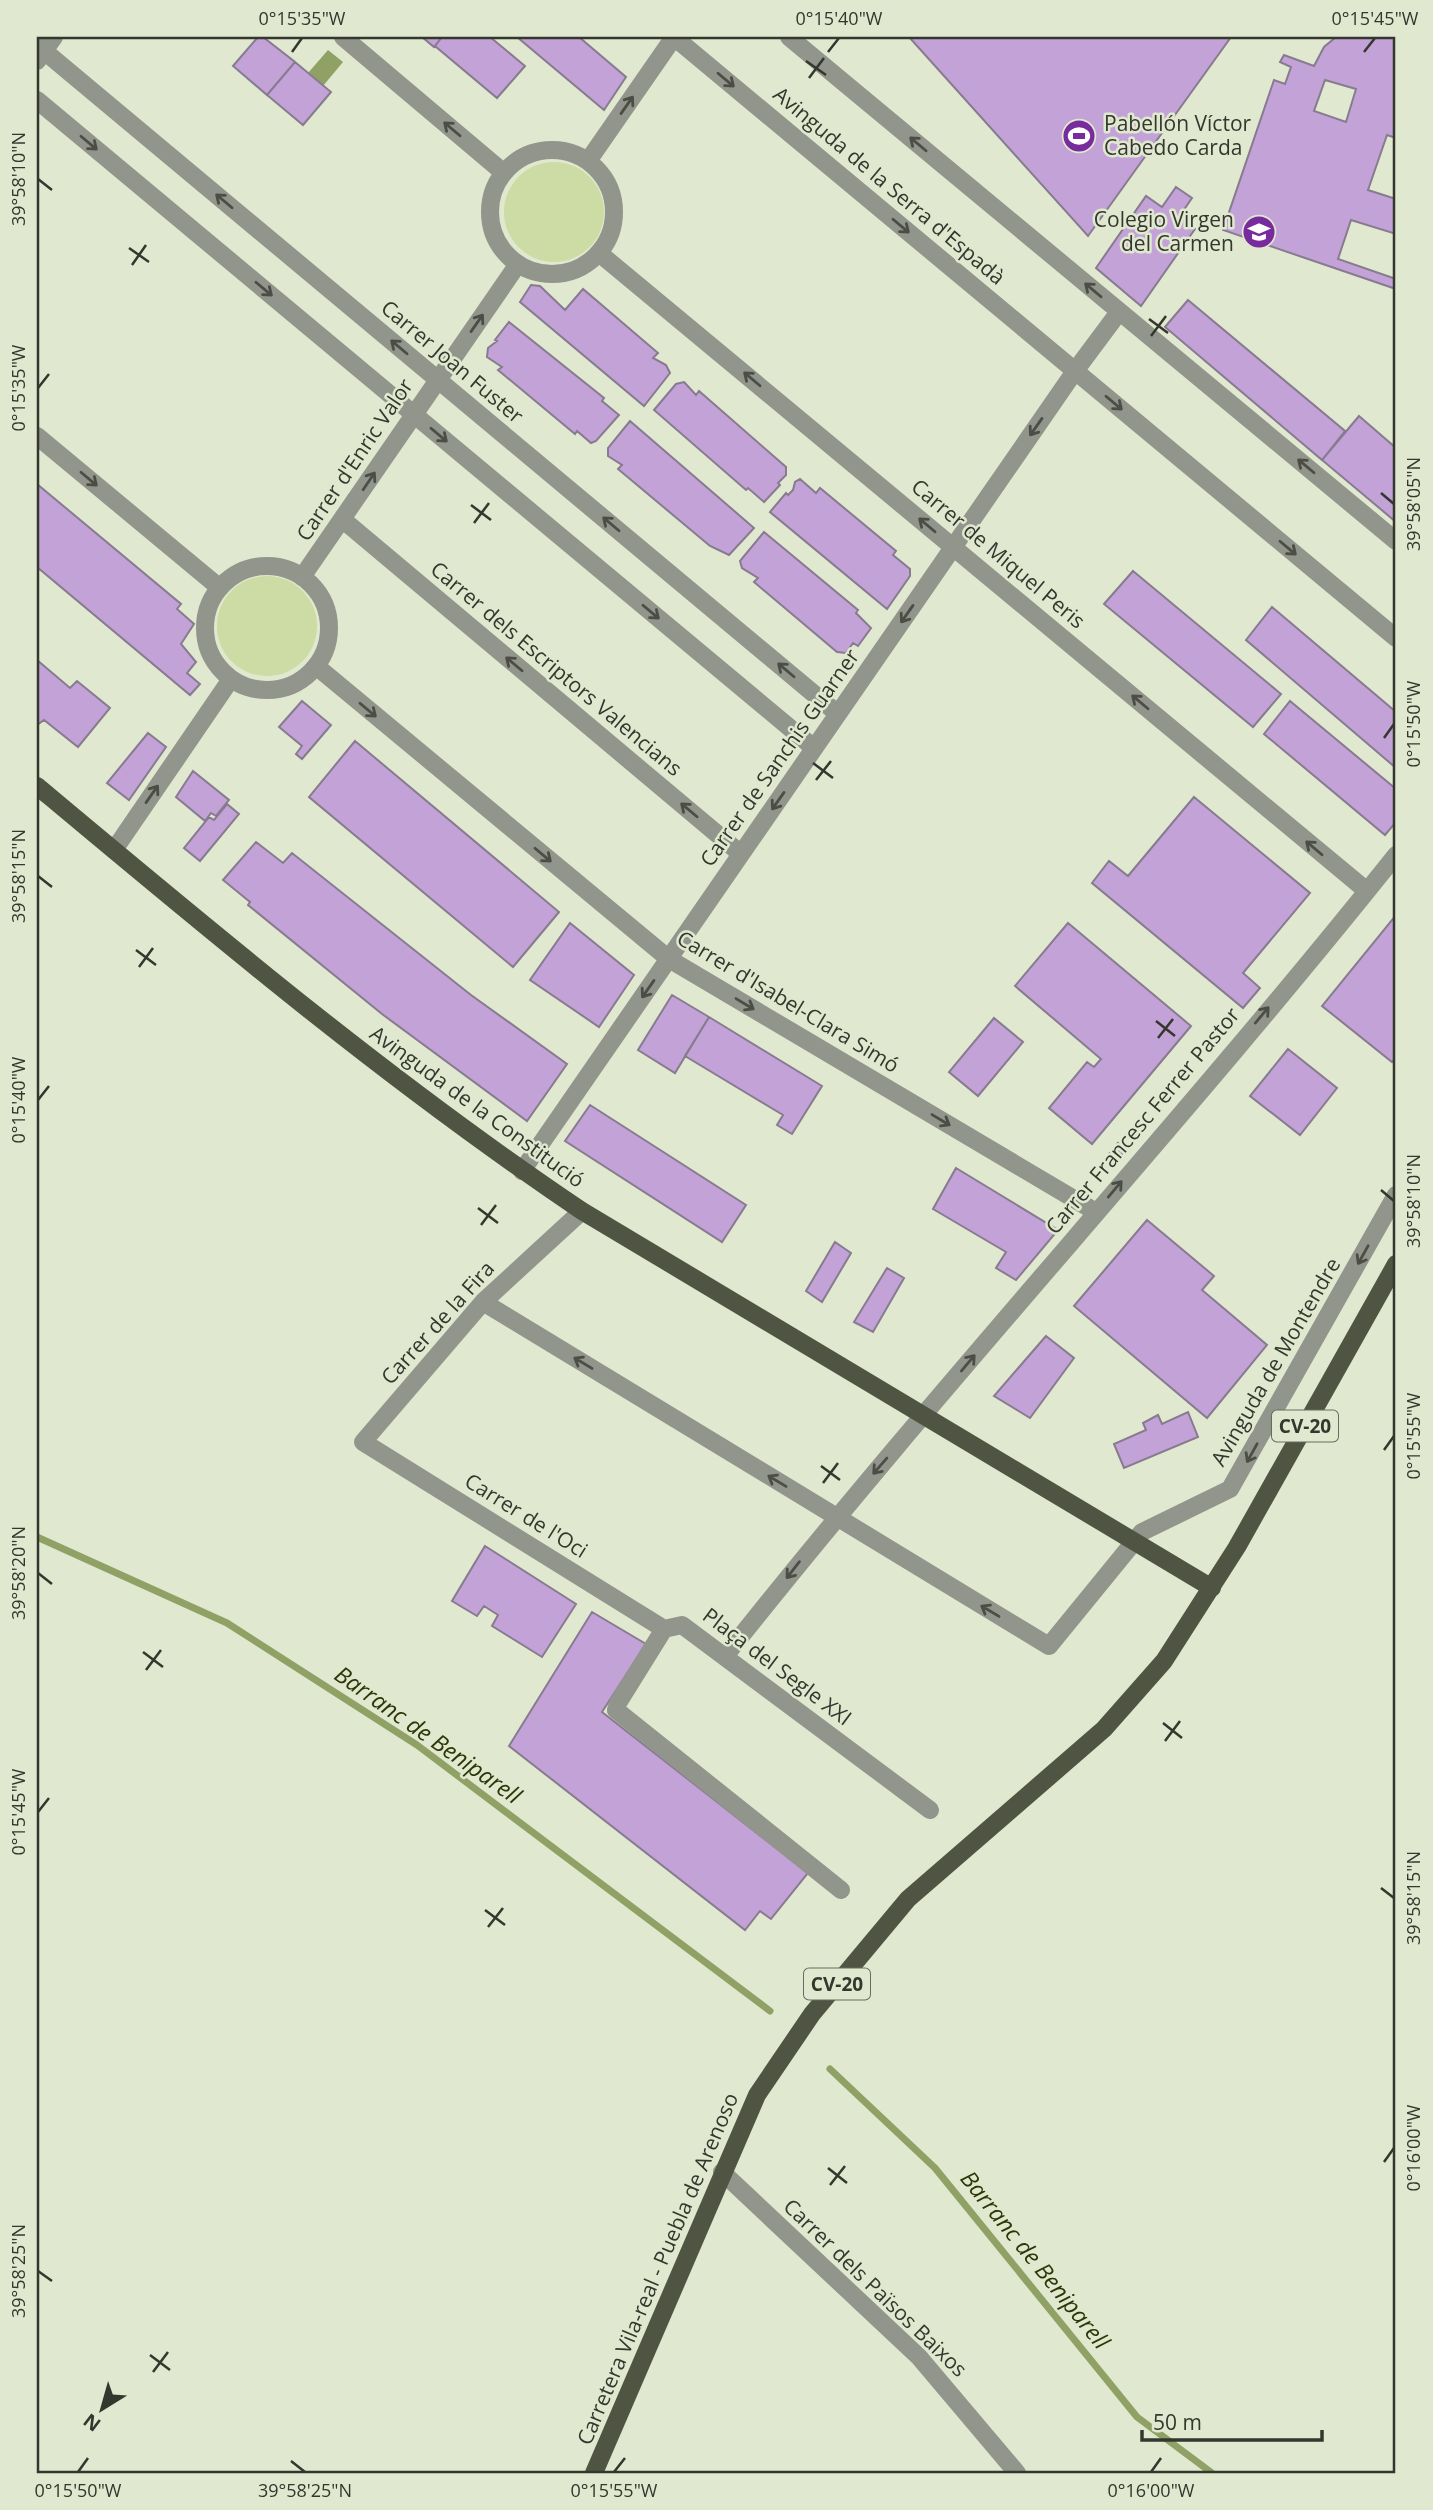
<svg xmlns="http://www.w3.org/2000/svg" width="1433" height="2510" viewBox="0 0 1433 2510" font-family="'Open Sans',sans-serif">
<rect width="100%" height="100%" fill="#e0e8cf"/>
<path fill="#ccdca4" d="M504 212a50 50 0 1 1 100 0a50 50 0 1 1-100 0Z
M217 626a50 50 0 1 1 100 0a50 50 0 1 1-100 0Z"/>
<path fill="#90a166" d="M328,50L343,62L323,86L308,73Z"/>
<g fill="none" stroke-linecap="round" stroke-linejoin="round">
<path stroke="#90a166" stroke-width="7" d="M37,1537L227,1623L417,1745L770,2011
M830,2069L935,2168L1137,2417L1212,2473"/>
</g>
<path fill="#c2a2d7" stroke="#877b8f" stroke-width="2" fill-rule="evenodd" d="M258,37H263L295,62L267,95L233,66Z
M422,37H442L434,47Z
M442,37H490L525,66L497,98L435,46Z
M517,37H579L626,77L604,110Z
M909,37H1231L1088,236Z
M1336,37H1396V138L1387,135L1368,190L1396,199V234L1351,220L1338,259L1396,279V289L1223,230L1274,80L1285,84L1291,67L1280,62L1284,55L1314,66L1324,47ZM1325,80L1356,89L1346,122L1314,111Z
M295,62L331,92L303,125L267,95Z
M1176,187L1192,198L1179,217L1195,229L1141,306L1096,268L1146,196L1162,207Z
M531,285L540,286L565,310L583,289L658,353L653,358L666,365L670,373L644,406L520,302Z
M1188,300L1345,431L1322,460L1165,327Z
M509,322L604,398L602,401L619,415L596,441L591,443L577,431L575,434L498,370L502,367L487,357L488,348L497,341L495,340Z
M684,382L696,395L699,391L786,467V475L778,483L780,485L764,502L748,488L746,490L654,410L676,384Z
M1359,416L1396,448V522L1322,460Z
M630,421L754,528L729,555L710,546L618,469L622,465L608,456V448Z
M800,479L816,493L820,488L896,551L893,555L910,569V576L887,609L770,512L786,493L788,495L793,490L795,482Z
M37,484L181,604L177,609L194,624L181,644L196,662L187,673L200,684L190,695L37,567Z
M764,532L858,610L856,613L871,628L858,646L853,643L846,653L837,652L754,582L758,578L742,568L740,561Z
M1133,571L1281,694L1253,727L1104,604Z
M1272,607L1396,712V768L1246,640Z
M37,660L70,688L77,681L110,708L78,747L44,720L37,725Z
M302,701L331,725L302,759L296,754L302,746L279,727Z
M1290,701L1396,789V822L1385,835L1264,734Z
M148,733L166,747L129,800L107,783Z
M355,741L559,912L513,967L309,797Z
M193,771L229,800L216,816L211,813L205,821L176,797Z
M1194,797L1310,893L1243,973L1260,988L1243,1008L1092,883L1109,861L1128,876Z
M227,804L239,814L200,861L184,848L209,817L214,820Z
M256,842L283,863L292,853L471,995L567,1064L527,1121L382,1014L248,905L250,902L223,880Z
M1396,915V1057L1392,1062L1322,1006Z
M570,923L634,975L599,1027L530,980Z
M1068,923L1191,1026L1092,1144L1049,1108L1087,1062L1094,1067L1101,1059L1015,986Z
M672,995L709,1017L675,1073L638,1050Z
M709,1017L822,1086L792,1134L777,1125L783,1115L685,1056Z
M994,1018L1023,1042L978,1096L949,1072Z
M1288,1049L1337,1088L1300,1135L1250,1096Z
M590,1105L746,1205L722,1242L565,1141Z
M1118,1143L1126,1149L1113,1165L1105,1159Z
M956,1168L1058,1230L1016,1280L996,1268L1006,1252L933,1209Z
M1147,1220L1214,1276L1202,1290L1267,1345L1207,1418L1074,1306Z
M835,1242L851,1253L822,1302L806,1291Z
M887,1268L904,1278L873,1332L854,1322Z
M1046,1336L1074,1358L1030,1418L994,1396Z
M1188,1412L1198,1437L1124,1468L1114,1444L1146,1430L1143,1423L1158,1415L1162,1424Z
M485,1546L576,1604L542,1657L492,1626L498,1615L484,1606L477,1616L452,1601Z
M592,1612L646,1644L602,1712L808,1873L771,1919L760,1911L745,1930L509,1746Z"/>
<g fill="none" stroke-linecap="round" stroke-linejoin="round">
<path stroke="#92958b" stroke-width="18" d="M343,37L504,173
M674,37L1396,638
M789,37L1396,541
M37,45L838,714
M37,61L54,37
M37,100L814,748
M490 212a62 62 0 1 1 124 0a62 62 0 1 1-124 0Z
M588,161L674,37
M599,253L1367,891
M37,436L220,588
M342,519L741,854
M205 628a62 62 0 1 1 124 0a62 62 0 1 1-124 0Z
M302,577L518,264
M316,666L669,959L1096,1212
M114,850L231,679
M522,1171L1075,371L1119,312
M582,1211L483,1302L363,1442L664,1629
M483,1302L1049,1646L1142,1532L1230,1489L1396,1195
M726,1655C942,1382 1179,1127 1396,855
M841,1890L616,1710L618,1703L664,1629L682,1625L930,1810
M722,2172L919,2357L1017,2473"/>
<path stroke="#505543" stroke-width="18" d="M37,786C214,934 390,1082 582,1211L1212,1588
M594,2473L757,2095L812,2014L908,1899L1104,1729L1164,1661L1237,1547L1396,1264"/>
</g>
<defs><path id="oneway-shaft" d="M-6 0H5M1.5-3L5.5 0L1.5 3" fill="none" stroke-width="1.6" stroke-linecap="round" stroke-linejoin="round" transform="scale(1.75)"/></defs>
<g stroke="#4c4e45">
<use href="#oneway-shaft" transform="translate(726 80) rotate(40)"/>
<use href="#oneway-shaft" transform="translate(627 105) rotate(-55)"/>
<use href="#oneway-shaft" transform="translate(452 129) rotate(-140)"/>
<use href="#oneway-shaft" transform="translate(89 143) rotate(40)"/>
<use href="#oneway-shaft" transform="translate(918 144) rotate(-140)"/>
<use href="#oneway-shaft" transform="translate(224 201) rotate(-140)"/>
<use href="#oneway-shaft" transform="translate(901 226) rotate(40)"/>
<use href="#oneway-shaft" transform="translate(264 289) rotate(40)"/>
<use href="#oneway-shaft" transform="translate(1093 290) rotate(-140)"/>
<use href="#oneway-shaft" transform="translate(477 323) rotate(-55)"/>
<use href="#oneway-shaft" transform="translate(399 347) rotate(-140)"/>
<use href="#oneway-shaft" transform="translate(752 379) rotate(-140)"/>
<use href="#oneway-shaft" transform="translate(1114 403) rotate(40)"/>
<use href="#oneway-shaft" transform="translate(1036 427) rotate(125)"/>
<use href="#oneway-shaft" transform="translate(439 435) rotate(40)"/>
<use href="#oneway-shaft" transform="translate(1306 466) rotate(-140)"/>
<use href="#oneway-shaft" transform="translate(89 479) rotate(40)"/>
<use href="#oneway-shaft" transform="translate(369 481) rotate(-56)"/>
<use href="#oneway-shaft" transform="translate(611 524) rotate(-140)"/>
<use href="#oneway-shaft" transform="translate(927 525) rotate(-140)"/>
<use href="#oneway-shaft" transform="translate(1288 548) rotate(40)"/>
<use href="#oneway-shaft" transform="translate(651 612) rotate(40)"/>
<use href="#oneway-shaft" transform="translate(907 614) rotate(125)"/>
<use href="#oneway-shaft" transform="translate(514 664) rotate(-140)"/>
<use href="#oneway-shaft" transform="translate(786 670) rotate(-140)"/>
<use href="#oneway-shaft" transform="translate(1140 702) rotate(-140)"/>
<use href="#oneway-shaft" transform="translate(368 710) rotate(40)"/>
<use href="#oneway-shaft" transform="translate(152 794) rotate(-55)"/>
<use href="#oneway-shaft" transform="translate(778 801) rotate(125)"/>
<use href="#oneway-shaft" transform="translate(689 810) rotate(-140)"/>
<use href="#oneway-shaft" transform="translate(1314 848) rotate(-140)"/>
<use href="#oneway-shaft" transform="translate(543 855) rotate(40)"/>
<use href="#oneway-shaft" transform="translate(648 989) rotate(125)"/>
<use href="#oneway-shaft" transform="translate(745 1004) rotate(31)"/>
<use href="#oneway-shaft" transform="translate(1262 1015) rotate(-50)"/>
<use href="#oneway-shaft" transform="translate(941 1120) rotate(31)"/>
<use href="#oneway-shaft" transform="translate(1115 1189) rotate(-50)"/>
<use href="#oneway-shaft" transform="translate(1363 1255) rotate(119)"/>
<use href="#oneway-shaft" transform="translate(583 1363) rotate(-149)"/>
<use href="#oneway-shaft" transform="translate(968 1363) rotate(-50)"/>
<use href="#oneway-shaft" transform="translate(1252 1453) rotate(119)"/>
<use href="#oneway-shaft" transform="translate(880 1466) rotate(131)"/>
<use href="#oneway-shaft" transform="translate(777 1481) rotate(-149)"/>
<use href="#oneway-shaft" transform="translate(793 1570) rotate(128)"/>
<use href="#oneway-shaft" transform="translate(990 1611) rotate(-149)"/>
</g>
<path fill="none" stroke="#34372e" stroke-width="2.5" d="M292,52L302,38M828,52L839,38M1364,52L1375,38M806,61L826,75M809,78L824,58M38,179L52,190M129,248L149,262M132,265L146,245M1149,319L1168,333M1151,336L1166,316M38,388L49,374M1381,493L1394,504M471,505L491,520M474,523L489,503M1384,738L1394,724M813,763L833,778M816,780L831,761M38,876L52,887M136,950L156,965M139,967L153,948M1156,1021L1175,1036M1158,1038L1173,1019M38,1100L49,1086M1381,1190L1394,1201M478,1208L498,1223M481,1225L496,1205M1384,1450L1394,1436M821,1466L840,1480M823,1483L838,1463M38,1573L52,1584M143,1652L163,1667M146,1670L161,1650M1163,1723L1182,1738M1165,1741L1180,1721M38,1812L49,1798M1381,1888L1394,1898M485,1910L505,1925M488,1927L503,1908M1384,2162L1394,2148M828,2168L847,2183M830,2185L845,2166M38,2271L52,2281M150,2355L170,2370M153,2372L168,2352M291,2461L305,2472M78,2472L88,2458M614,2472L625,2458M1151,2472L1161,2458"/>
<defs>
<symbol id="stadium-disc" viewBox="-11 -11 22 22"><circle r="9.5" fill="#772b9d" stroke="#e0e8cf"/><path d="M0-5a6.5 5 0 1 0 0 10a6.5 5 0 1 0 0-10ZM-3.5-1.8h7v3.6h-7Z" fill="#fff"/></symbol>
<symbol id="school-disc" viewBox="-11 -11 22 22"><circle r="9.5" fill="#772b9d" stroke="#e0e8cf"/><path d="M0-5L7-2L0 1L-7-2ZM-4 1L0 2.5L4 1V4Q0 6-4 4Z" fill="#fff"/></symbol>
</defs>
<g fill-rule="evenodd">
<use href="#stadium-disc" x="1060" y="117" width="38" height="38"/>
<use href="#school-disc" x="1240" y="213" width="38" height="38"/>
</g>
<g text-anchor="middle" stroke-width="5" stroke-linejoin="round" paint-order="stroke">
<g fill="#e0e8cf" stroke="#686c5e" stroke-width="2">
<rect x="1272" y="1410.5" width="66" height="31" rx="5"/>
<rect x="804" y="1968.5" width="66" height="31" rx="5"/>
</g>
<g font-size="19" font-weight="bold" fill="#34372e">
<text x="1305" y="1433">CV-20</text>
<text x="837" y="1991">CV-20</text>
</g>
<g font-size="21" fill="#34372e" stroke="#e0e8cf" text-anchor="start">
<text x="1104" y="131">Pabellón Víctor<tspan x="1104" dy="24">Cabedo Carda</tspan></text>
<text x="1234" y="227" text-anchor="end">Colegio Virgen<tspan x="1234" dy="24">del Carmen</tspan></text>
</g>
<g font-size="21" fill="#34372e" stroke="#e0e8cf">
<text transform="translate(889 186) rotate(40)" y="7">Avinguda de la Serra d'Espadà</text>
<text transform="translate(452 362) rotate(40)" y="7">Carrer Joan Fuster</text>
<text transform="translate(355 460) rotate(-56)" y="7">Carrer d'Enric Valor</text>
<text transform="translate(998 554) rotate(40)" y="7">Carrer de Miquel Peris</text>
<text transform="translate(556 669) rotate(40)" y="7">Carrer dels Escriptors Valencians</text>
<text transform="translate(780 758) rotate(-55)" y="7">Carrer de Sanchis Guarner</text>
<text transform="translate(788 1002) rotate(31)" y="7">Carrer d'Isabel-Clara Simó</text>
<text transform="translate(477 1107) rotate(36)" y="7">Avinguda de la Constitució</text>
<text transform="translate(1143 1121) rotate(-50)" y="7">Carrer Francesc Ferrer Pastor</text>
<text transform="translate(438 1323) rotate(-48)" y="7">Carrer de la Fira</text>
<text transform="translate(1276 1362) rotate(-60)" y="7">Avinguda de Montendre</text>
<text transform="translate(526 1516) rotate(32)" y="7">Carrer de l'Oci</text>
<text transform="translate(777 1667) rotate(37)" y="7">Plaça del Segle XXI</text>
<text transform="translate(658 2269) rotate(-67)" y="7">Carretera Vila-real - Puebla de Arenoso</text>
<text transform="translate(875 2288) rotate(44)" y="7">Carrer dels Països Baixos</text>
</g>
<g font-size="23" font-style="italic" fill="#2c3607" stroke="#e0e8cf">
<text transform="translate(428 1735) rotate(35)" y="8">Barranc de Beniparell</text>
<text transform="translate(1035 2260) rotate(51)" y="8">Barranc de Beniparell</text>
</g>
</g>
<rect width="1433" height="2510" fill="none" stroke="#e0e8cf" stroke-width="77"/>
<g transform="translate(102 2409) rotate(217)" stroke="#e0e8cf" stroke-width="5" paint-order="stroke">
<path d="M0-5L12 26L0 18L-12 26Z" fill="#34372e"/>
<text y="-10" font-size="19" font-weight="bold" text-anchor="middle" fill="#34372e">N</text>
</g>
<path d="M1142 2430v10h180v-10" fill="none" stroke="#34372e" stroke-width="3.5"/>
<text x="1153" y="2430" font-size="21" fill="#34372e" stroke="#e0e8cf" stroke-width="5" paint-order="stroke">50 m</text>
<rect x="38" y="38" width="1356" height="2434" fill="none" stroke="#34372e" stroke-width="2.5"/>
<g font-size="18" text-anchor="middle" fill="#34372e">
<text x="302" y="25">0°15'35"W</text>
<text x="839" y="25">0°15'40"W</text>
<text x="1375" y="25">0°15'45"W</text>
<text transform="translate(19 179) rotate(-90)" y="6">39°58'10"N</text>
<text transform="translate(19 388) rotate(-90)" y="6">0°15'35"W</text>
<text transform="translate(1414 504) rotate(-90)" y="6">39°58'05"N</text>
<text transform="translate(1414 724) rotate(-90)" y="6">0°15'50"W</text>
<text transform="translate(19 876) rotate(-90)" y="6">39°58'15"N</text>
<text transform="translate(19 1100) rotate(-90)" y="6">0°15'40"W</text>
<text transform="translate(1414 1201) rotate(-90)" y="6">39°58'10"N</text>
<text transform="translate(1414 1436) rotate(-90)" y="6">0°15'55"W</text>
<text transform="translate(19 1573) rotate(-90)" y="6">39°58'20"N</text>
<text transform="translate(19 1812) rotate(-90)" y="6">0°15'45"W</text>
<text transform="translate(1414 1898) rotate(-90)" y="6">39°58'15"N</text>
<text transform="translate(1414 2148) rotate(-90)" y="6">0°16'00"W</text>
<text transform="translate(19 2271) rotate(-90)" y="6">39°58'25"N</text>
<text x="78" y="2497">0°15'50"W</text>
<text x="305" y="2497">39°58'25"N</text>
<text x="614" y="2497">0°15'55"W</text>
<text x="1151" y="2497">0°16'00"W</text>
</g>
</svg>
